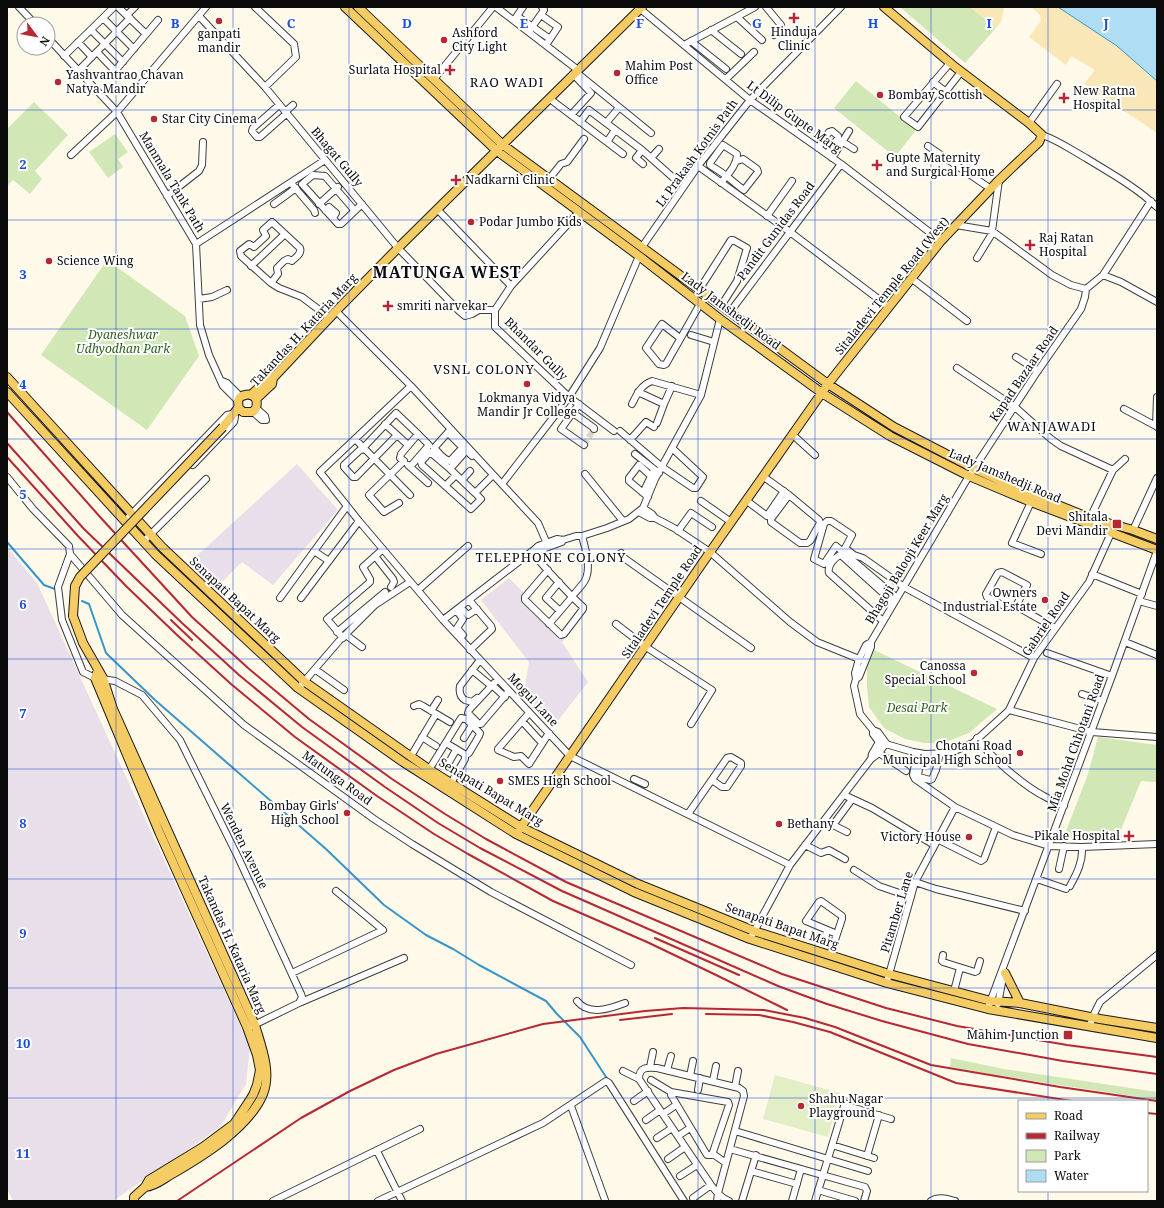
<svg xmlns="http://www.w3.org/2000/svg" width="1164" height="1208" viewBox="0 0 1164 1208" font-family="'Noto Serif',serif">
<rect width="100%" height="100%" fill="#fef9e9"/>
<path fill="#e8dfea" d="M297,464L338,510L273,585L242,562L215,589L189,563Z
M7,547L37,583L250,1047L246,1084L220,1127L113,1201H13L7,1189Z
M509,578L567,636L562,642L588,682L553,727L524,692L529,662L481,600Z"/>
<path fill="#d1e7b5" d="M900,7H970L996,28L965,63Z
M856,81L916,130L895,157L834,108Z
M34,102L68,135L35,171L42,179L30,194L13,180L7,186V129Z
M115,134L128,152L118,159L123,167L108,178L89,152Z
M107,260L185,316L199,356L147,430L41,355Z
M872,649L997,709L969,733L943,743H924L905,739L884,728L869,707L867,686V662Z
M1098,737L1157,745V782L1141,781L1118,837L1063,839L1088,774Z
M951,1058L1004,1069L1157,1092V1100L1001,1076L950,1067Z"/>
<path fill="#f9e7b7" d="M970,7H1004L1001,22L996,28Z
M1031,7H1058L1117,46L1157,81V133L1084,84L1095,70L1071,56L1066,65L1029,37L1041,21L1040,15Z"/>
<path fill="#e2eec6" d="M775,1075L840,1093L828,1137L763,1119Z"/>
<path fill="#afddf4" stroke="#3995c9" d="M1058,7H1157V81L1117,46Z"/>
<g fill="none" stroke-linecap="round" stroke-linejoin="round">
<path stroke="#3995c9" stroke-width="2" d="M7,542L44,585L55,589
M82,601L89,604L106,653L155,700L326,849L384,905L426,935L453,949L479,965L546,1001L557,1014L580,1037L608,1080"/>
<path stroke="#dad5c8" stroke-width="6" stroke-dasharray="6 3" stroke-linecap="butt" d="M584,445L594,429"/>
<defs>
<path id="minor" d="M19,7L35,24
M118,7L146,34
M255,7L294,44L296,57L265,87
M496,7L578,70
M638,7L750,100L841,164L941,241
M766,7L781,25L780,28L774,35
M127,15L135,7
M541,15L558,27L546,45
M199,16L265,87L398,248L459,311L465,316L472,314L479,310H495
M517,16L550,39
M737,17L762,40
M103,18L134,49
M515,19L523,7
M91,30L123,62
M530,30L544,10L542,7
M711,30L741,54
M48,38L117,112L196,244L200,325L209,355L223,386L238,401
M691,41L726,69
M78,42L92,57
M684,45L755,7
M97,52L115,71L158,20
M64,56L114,7
M950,63L904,117L918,127L961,72
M78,71L130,18
M576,72L651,133
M434,79L493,7
M726,79L754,52
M933,82L946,92
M550,99L623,154
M279,105L253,128L252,131L257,137H260L286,114
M285,112L293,105
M571,115L591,93L574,75
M580,122L589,110L642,150L636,158L643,164
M606,123L617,110
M1029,123L1057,84
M1042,135C1058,140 1071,150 1086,158C1110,173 1136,187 1157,207
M607,142L615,130
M843,142L854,149
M928,146L991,189
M818,148L829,132L832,131L838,136V138L827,154
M642,150L651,158L659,149
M71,155L117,112L206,7
M651,158L678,182
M832,158L849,131
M698,166L790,232L889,307
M549,179L561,164L567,162L584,139
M291,183L314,210L315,213
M721,183C728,174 737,165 737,154L723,145L710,163V165C716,169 723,173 729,178C734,182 738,186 744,190L758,172L757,169L743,159L737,161
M167,196L199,171L202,165L203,142
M274,204L296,188
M319,204L338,187
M437,209L511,286
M326,211L329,207L336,213L333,218
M355,211L325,176L313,175L302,184L338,224H341L362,204
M579,212L511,286L495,310V327L569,397L600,348L639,256
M767,216L792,181
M956,225L992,231L1052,275L1071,285L1086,289L1103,275L1151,201
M992,231L999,180
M196,244L325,160
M642,247L698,166L750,100L841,7
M977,258L993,232
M251,266L285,234
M1103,275L1121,282L1157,302
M911,278L967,321
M271,283L278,274L277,268L284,261L288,259L292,261C296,257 302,254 300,248L272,222L263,230L266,236L254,247L249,244L240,251L241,256L271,283L279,288L302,297L330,318
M699,290L731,240H733L747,248L737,281L721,306
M199,299L212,297L227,290
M336,311L411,386L538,523L548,546
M730,312L841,164
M691,335L714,342
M680,338L662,324L646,348L659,364L664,365L666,364L700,304
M1016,357L1038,371
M957,368L1015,407L1051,439L1061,446L1113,470
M222,381L227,383L241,397
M411,386L320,472L359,521L443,620L570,756L790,865
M638,392L664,404L672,386
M1157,397L1156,426L1157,427
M579,404L561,429L584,445
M632,404C637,394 641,385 652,381L701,395
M256,408L265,416L266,420
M1124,409L1156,426
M253,412L262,420H266
M573,413L594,428V429
M657,423L664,404
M385,424L408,445
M451,429L434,448C439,452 442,459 450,461L463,447
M620,431L662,467L693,488H696L703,477L672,448
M448,433L463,448
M793,435L815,455
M355,439L410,495
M630,440L646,422L654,427
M364,447L396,413L418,434L401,454L400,458L404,461L369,495L384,512L399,503
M365,449L360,450L344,465V467L353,477H356L397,435
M635,454L659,473
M472,456L467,451L465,452L450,469L475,493L493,475
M193,465L234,422L235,417
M408,465L428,483
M410,467L429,445L418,434
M450,469L430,452L421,462L422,465L471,509L481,499L475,493
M585,474L623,521
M7,477L33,509L69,546L70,554L58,587L62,620L83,672L95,678L115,681L142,695L180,740L238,857L301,994L302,997L299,1003L252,1026
M764,477L789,495L819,520L820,523L810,541L807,543H800L771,522V519L789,495
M462,480L470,471
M502,484L569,397L614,431
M445,486L456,475
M643,493L653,472
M648,497L629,481V478L639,465L651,476
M701,501L731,522
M747,501L767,516L784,491
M1031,502L1012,543L1041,554
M643,508L652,514L655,518
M639,512L650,518H655L674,528L710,552L790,622L817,642L864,661
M1090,518L1113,470L1125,459
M125,521L227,415L232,414
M1133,530L1157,478
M678,531L691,513L712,527
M143,542L206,479
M845,548L854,555L863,558L904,587L1034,658
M535,549L540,550L562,542L563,540
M314,551L329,561
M531,552C548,570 564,590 583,607V609L564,634L561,635L525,600V597L548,570
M843,552L852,535L831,521H827L824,524L814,559L824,564L836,546L897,598
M621,553L624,558L751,648
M70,554L122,615L244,725L374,819L412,844L491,892L631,965
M375,556L393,579L394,582L391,587
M1092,574L1142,594
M559,582L546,598L560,611
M418,590L468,546
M575,593C579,588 586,582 587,575C590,563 585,548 582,536
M280,598L347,506
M301,598L359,521
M469,600L491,626L492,629L470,650
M1139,601L1157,606
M1016,606L1027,585L1002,572L998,573L986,594L987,597L1010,609L1016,606L1055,628
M460,607L468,615L477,609
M456,610L463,619L457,628L463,635
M443,620L535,549L538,546L557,539L563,540L576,536H582L607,528L629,519L643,508L655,479L701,395L720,319
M883,621L875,614L829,573C827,566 834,558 840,555L842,556L894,603
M549,624L572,597
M616,624L646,647L712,690L691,724
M337,632L385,592
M346,635L362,647
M343,638L327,619L370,582V579L363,567L383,549
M1125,642L1157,655
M1047,653L1112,676
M316,670L344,690
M472,670L489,684
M498,679L469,710L468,713L479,724H481L509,691
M856,679L859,677L871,647V642
M302,684L339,641L375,605L410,582
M492,685L505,697
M1082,694L1103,701
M477,698L472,702L465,700C460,697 459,692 460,686L480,660
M414,706L419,704L423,706L450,722
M1009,710L1092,732L1157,737
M431,711L438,700
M529,713L498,749V750L514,757L521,756L529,764L549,733
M522,721L542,743
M873,730L878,732L886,743
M422,737L436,746
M464,738L472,725
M977,738C989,756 1023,785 1042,795C1049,799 1057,803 1064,806
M879,742L913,752L925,754L950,753L973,743L1005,714L1009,710L1034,658L1089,582L1111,533
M879,753L906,771
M917,753L913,775L915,779L955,807L1013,835L1049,846L1082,847L1157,844
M921,754L918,776L919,777L930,780L932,779L936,770L940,753
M411,756L436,714
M920,758L938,761
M871,759L872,754L879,742L873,734V730L860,714L854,686L856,679L855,673L859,659L866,645L871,642L969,476L1035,375L1081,309L1085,297L1086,289
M448,764L456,750
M427,773L461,718L466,719L480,733L479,736L469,753L466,755L446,743
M634,779L645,784
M451,783L465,759V755
M844,795L872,808L934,845
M688,814L727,758L731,757L741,763V766L727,787H722L712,780
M831,824L847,832
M833,825L850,802
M937,839L981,861L984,859L996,827
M805,845L821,853L829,850L845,859
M1059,869L1064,846
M854,870L879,886L911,897
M1037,879L1066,889
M915,882L936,889L1025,911
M1070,886C1077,873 1083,862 1082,847
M750,939L790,865L871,759L879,753L886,743
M825,940L827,930
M830,955L842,919V916L821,901L819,902L806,921L837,934
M943,955L942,961L943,962L975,972L977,971L980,961
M292,973L383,930L336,891
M888,978L915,882L955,807
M954,991L960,968
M577,1001C589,1016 609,1009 625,1003
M299,1003L404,958
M998,1004L1004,972
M989,1005L1112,676L1157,551
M1090,1027L1092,1018L1100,1002L1157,955
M650,1067L653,1052
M667,1070L671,1056
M623,1071L639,1079
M690,1076L693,1061
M651,1080L671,1092
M713,1081L716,1066
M735,1087L738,1071
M698,1090L700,1078
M671,1092L728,1102L729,1105L712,1155H707L671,1095Z
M634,1101L648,1091
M844,1105L891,1119
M571,1106L605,1200
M663,1114L676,1105
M646,1120L660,1110
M735,1131L868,1171
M678,1136L690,1128
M657,1138L672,1128
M832,1145L874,1158
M730,1149L865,1187L867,1191L864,1201
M377,1151L402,1201
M713,1154L726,1163
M867,1156L879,1115
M668,1159L685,1147
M751,1171L797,1184
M680,1176L697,1165
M818,1190L855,1201
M693,1198L711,1185
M273,1201L420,1129
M378,1201L543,1123L606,1081L609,1083L684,1201
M717,1201L718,1193L744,1096L743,1091L739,1088L657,1068C647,1067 639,1067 639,1079L711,1185C716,1192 721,1198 729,1201
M742,1201L756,1155
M792,1201L801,1169
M815,1201L845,1103
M931,1201C939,1196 947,1199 955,1201"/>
<path id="major" d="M345,7L497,151L639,256L720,319L822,393L890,436L969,476L1031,502L1157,550
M358,7L503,145L828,384L894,427L975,469L1033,495L1090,518L1133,530L1157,539
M7,377L163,548L305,682L430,770L521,827L638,884L754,931L889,974L991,1001L1020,1003L1100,1019L1157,1028
M7,392L155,554L298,688L403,762L516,834L634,892L750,939L887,983L988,1009L1157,1038
M251,395L268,379L273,378
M256,399L272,384L273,378L336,311L398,248L642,7
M223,427C225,424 237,410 238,408C239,406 238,402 238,401C240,394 252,392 256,399C257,402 257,405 256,408L253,412H243L238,407
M73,616L83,643L103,678L113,709L255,1025C261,1046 272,1072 263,1094C249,1128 203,1156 172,1174C163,1179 156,1186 145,1187
M98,670L95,678L160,834L247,1027L257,1055L260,1070L257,1085L253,1095L248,1103L234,1124L203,1147L149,1180L145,1187L134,1197V1201
M519,830L710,552L828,384L941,241L999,180L1039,142L1042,135L1029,123L955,67L884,7
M1005,973L1020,1003"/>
</defs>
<use href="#minor" stroke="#3e3e3e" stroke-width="8"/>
<use href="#major" stroke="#1c1c1c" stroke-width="10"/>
<use href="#minor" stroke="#fff" stroke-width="6"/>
<use href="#major" stroke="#f5cb63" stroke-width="8"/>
<path stroke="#b62834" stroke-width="2" d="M7,412L101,518L192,617L248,668L309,719L392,779L445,814L486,839L566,882L782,974L886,1008L957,1026L1067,1045L1157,1057
M7,443L84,529L182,623L239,675L302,727L385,787L438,823L480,848L562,891L778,986L827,1004L882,1021L968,1044L1063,1061L1157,1074
M7,457L78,536L126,586L176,634L231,684L295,737L377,796L434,834L468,854L553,901L647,942L714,974L787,1010
M171,620L192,640
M655,938L739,975
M706,1014L759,1015L793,1022L830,1032L956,1083L1072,1101
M620,1020L672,1014
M1147,1113L1157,1114
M177,1201L301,1118L350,1091L394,1070L436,1054L543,1024L645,1011L683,1008L764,1010L805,1018L835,1027L931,1065L1060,1087L1157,1101"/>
<defs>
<path id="major-bridge" d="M73,616L75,586L80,577L223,427"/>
</defs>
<use href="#major-bridge" stroke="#1c1c1c" stroke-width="10" stroke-linecap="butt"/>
<use href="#major-bridge" stroke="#f5cb63" stroke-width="8"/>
</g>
<path fill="none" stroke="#1d4ed8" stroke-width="1" stroke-opacity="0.55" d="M116,7V1201M233,7V1201M349,7V1201M466,7V1201M582,7V1201M698,7V1201M815,7V1201M931,7V1201M1048,7V1101M7,110H1157M7,220H1157M7,329H1157M7,439H1157M7,549H1157M7,659H1157M7,769H1157M7,879H1157M7,988H1157M7,1098H1157M1048,1191V1201"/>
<g fill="#b62834" stroke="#fff" stroke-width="1.5">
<path d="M792 12h4v4h4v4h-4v4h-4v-4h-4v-4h4z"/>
<circle cx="219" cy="21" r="4"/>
<circle cx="444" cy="40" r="4"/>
<path d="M448 64h4v4h4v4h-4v4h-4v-4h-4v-4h4z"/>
<circle cx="617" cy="73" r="4"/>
<circle cx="58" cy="82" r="4"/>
<circle cx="880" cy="95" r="4"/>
<path d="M1062 92h4v4h4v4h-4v4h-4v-4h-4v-4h4z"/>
<circle cx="154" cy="119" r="4"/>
<path d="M875 159h4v4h4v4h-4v4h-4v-4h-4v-4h4z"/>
<path d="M454 174h4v4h4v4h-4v4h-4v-4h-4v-4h4z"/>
<circle cx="471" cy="222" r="4"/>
<path d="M1028 239h4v4h4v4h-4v4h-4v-4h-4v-4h4z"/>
<circle cx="49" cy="261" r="4"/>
<path d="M386 300h4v4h4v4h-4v4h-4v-4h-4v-4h4z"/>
<circle cx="527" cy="384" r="4"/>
<rect x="1112" y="519" width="10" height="10" rx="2"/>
<circle cx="1045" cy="600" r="4"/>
<circle cx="974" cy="673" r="4"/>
<circle cx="1020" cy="753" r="4"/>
<circle cx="500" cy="781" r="4"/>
<circle cx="347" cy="813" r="4"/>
<circle cx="779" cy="824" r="4"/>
<path d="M1127 830h4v4h4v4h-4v4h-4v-4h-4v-4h4z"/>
<circle cx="969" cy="837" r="4"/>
<rect x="1063" y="1030" width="10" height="10" rx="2"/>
<circle cx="801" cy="1106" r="4"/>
</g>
<g text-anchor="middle" stroke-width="4" stroke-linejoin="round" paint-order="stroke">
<g font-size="12" fill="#0b0b0b" stroke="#fff" text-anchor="start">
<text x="794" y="36" text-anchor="middle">Hinduja<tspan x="794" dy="14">Clinic</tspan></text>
<text x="452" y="37">Ashford<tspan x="452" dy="14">City Light</tspan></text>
<text x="219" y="38" text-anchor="middle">ganpati<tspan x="219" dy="14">mandir</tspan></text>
<text x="625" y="70">Mahim Post<tspan x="625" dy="14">Office</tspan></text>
<text x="441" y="74" text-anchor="end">Surlata Hospital</text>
<text x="66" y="79">Yashvantrao Chavan<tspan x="66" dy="14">Natya Mandir</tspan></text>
<text x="1073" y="95">New Ratna<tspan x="1073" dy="14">Hospital</tspan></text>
<text x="888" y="99">Bombay Scottish</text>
<text x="162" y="123">Star City Cinema</text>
<text x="886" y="162">Gupte Maternity<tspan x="886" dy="14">and Surgical Home</tspan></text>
<text x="465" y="184">Nadkarni Clinic</text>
<text x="479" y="226">Podar Jumbo Kids</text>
<text x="1039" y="242">Raj Ratan<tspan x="1039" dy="14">Hospital</tspan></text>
<text x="57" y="265">Science Wing</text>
<text x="397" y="310">smriti narvekar</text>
<text x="527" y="402" text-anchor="middle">Lokmanya Vidya<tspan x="527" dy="14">Mandir Jr College</tspan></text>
<text x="1108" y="521" text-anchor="end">Shitala<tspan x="1108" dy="14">Devi Mandir</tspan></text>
<text x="1037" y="597" text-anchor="end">Owners<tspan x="1037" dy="14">Industrial Estate</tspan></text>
<text x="966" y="670" text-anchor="end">Canossa<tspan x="966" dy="14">Special School</tspan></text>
<text x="1012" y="750" text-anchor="end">Chotani Road<tspan x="1012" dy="14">Municipal High School</tspan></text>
<text x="508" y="785">SMES High School</text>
<text x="339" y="810" text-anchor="end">Bombay Girls'<tspan x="339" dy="14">High School</tspan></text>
<text x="787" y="828">Bethany</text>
<text x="1120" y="840" text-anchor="end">Pikale Hospital</text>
<text x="961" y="841" text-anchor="end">Victory House</text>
<text x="1059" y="1039" text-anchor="end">Mahim Junction</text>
<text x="809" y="1103">Shahu Nagar<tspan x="809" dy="14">Playground</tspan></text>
</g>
<g font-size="12" fill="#0b0b0b" stroke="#fff">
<text transform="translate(794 117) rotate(36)" y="4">Lt Dilip Gupte Marg</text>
<text transform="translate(697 153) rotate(-54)" y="4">Lt Prakash Kotnis Path</text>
<text transform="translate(337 157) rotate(50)" y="4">Bhagat Gully</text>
<text transform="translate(172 182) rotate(59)" y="4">Manmala Tank Path</text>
<text transform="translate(776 231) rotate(-53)" y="4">Pandit Gunidas Road</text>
<text transform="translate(892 286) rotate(-51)" y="4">Sitaladevi Temple Road (West)</text>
<text transform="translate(731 311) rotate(37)" y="4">Lady Jamshedji Road</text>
<text transform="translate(304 330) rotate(-47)" y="4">Takandas H. Kataria Marg</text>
<text transform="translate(536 349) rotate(45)" y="4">Bhandar Gully</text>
<text transform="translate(1024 374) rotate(-56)" y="4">Kapad Bazaar Road</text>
<text transform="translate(1005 476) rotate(23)" y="4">Lady Jamshedji Road</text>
<text transform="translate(907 559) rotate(-59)" y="4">Bhagoji Balooji Keer Marg</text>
<text transform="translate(235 600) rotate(43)" y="4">Senapati Bapat Marg</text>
<text transform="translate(662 602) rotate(-56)" y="4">Sitaladevi Temple Road</text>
<text transform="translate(1046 624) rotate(-56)" y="4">Gabriel Road</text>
<text transform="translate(533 700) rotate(47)" y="4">Mogul Lane</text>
<text transform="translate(1076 743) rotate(-70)" y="4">Mia Mohd Chhotani Road</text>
<text transform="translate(337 778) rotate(36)" y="4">Matunga Road</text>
<text transform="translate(491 792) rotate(31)" y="4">Senapati Bapat Marg</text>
<text transform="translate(244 846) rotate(64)" y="4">Wenden Avenue</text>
<text transform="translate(897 912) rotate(-73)" y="4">Pitamber Lane</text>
<text transform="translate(782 926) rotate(19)" y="4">Senapati Bapat Marg</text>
<text transform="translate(232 945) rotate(66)" y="4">Takandas H. Kataria Marg</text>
</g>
<g font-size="12" font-style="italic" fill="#2e5f1e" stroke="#fff">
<text x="123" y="339">Dyaneshwar<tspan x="123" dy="14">Udhyodhan Park</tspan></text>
<text x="917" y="712">Desai Park</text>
</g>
<g font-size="13" letter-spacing="1" fill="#0b0b0b" stroke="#fff">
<text x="507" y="87">RAO WADI</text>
<text x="484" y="374">VSNL COLONY</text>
<text x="1052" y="431">WANJAWADI</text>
<text x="551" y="562">TELEPHONE COLONY</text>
</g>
<g font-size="16" font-weight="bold" letter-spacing="1" fill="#0b0b0b" stroke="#fff">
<text x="447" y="278">MATUNGA WEST</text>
</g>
</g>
<g font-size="13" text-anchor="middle" font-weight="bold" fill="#1d4ed8" stroke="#fff" stroke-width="4" stroke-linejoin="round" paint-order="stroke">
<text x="175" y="28">B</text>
<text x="291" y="28">C</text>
<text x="407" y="28">D</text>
<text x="524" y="28">E</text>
<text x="640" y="28">F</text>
<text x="757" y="28">G</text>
<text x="873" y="28">H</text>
<text x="989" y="28">I</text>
<text x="1106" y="28">J</text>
<text x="23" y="169">2</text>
<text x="23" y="279">3</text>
<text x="23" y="389">4</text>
<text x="23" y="499">5</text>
<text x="23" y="609">6</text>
<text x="23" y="718">7</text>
<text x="23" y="828">8</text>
<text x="23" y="938">9</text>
<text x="23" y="1048">10</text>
<text x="23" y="1158">11</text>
</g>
<rect width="1164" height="1208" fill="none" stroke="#0b0b0b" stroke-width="16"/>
<rect x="1018" y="1100" width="130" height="92" fill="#ffffff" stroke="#9d9d9d"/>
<rect x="1026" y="1113" width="20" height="6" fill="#f5cb63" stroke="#9d9d9d"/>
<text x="1054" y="1120" font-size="12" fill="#0b0b0b">Road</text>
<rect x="1026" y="1133" width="20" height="6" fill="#b62834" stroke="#9d9d9d"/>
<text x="1054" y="1140" font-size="12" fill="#0b0b0b">Railway</text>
<rect x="1026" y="1150" width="20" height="12" fill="#d1e7b5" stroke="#9d9d9d"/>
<text x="1054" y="1160" font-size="12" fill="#0b0b0b">Park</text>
<rect x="1026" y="1170" width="20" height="12" fill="#afddf4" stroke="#9d9d9d"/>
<text x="1054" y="1180" font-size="12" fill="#0b0b0b">Water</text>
<g transform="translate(36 36) rotate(122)"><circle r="19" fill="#ffffff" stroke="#9d9d9d"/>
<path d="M0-3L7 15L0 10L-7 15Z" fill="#b62834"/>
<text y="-6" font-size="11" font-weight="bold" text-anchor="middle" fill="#0b0b0b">N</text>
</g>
</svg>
